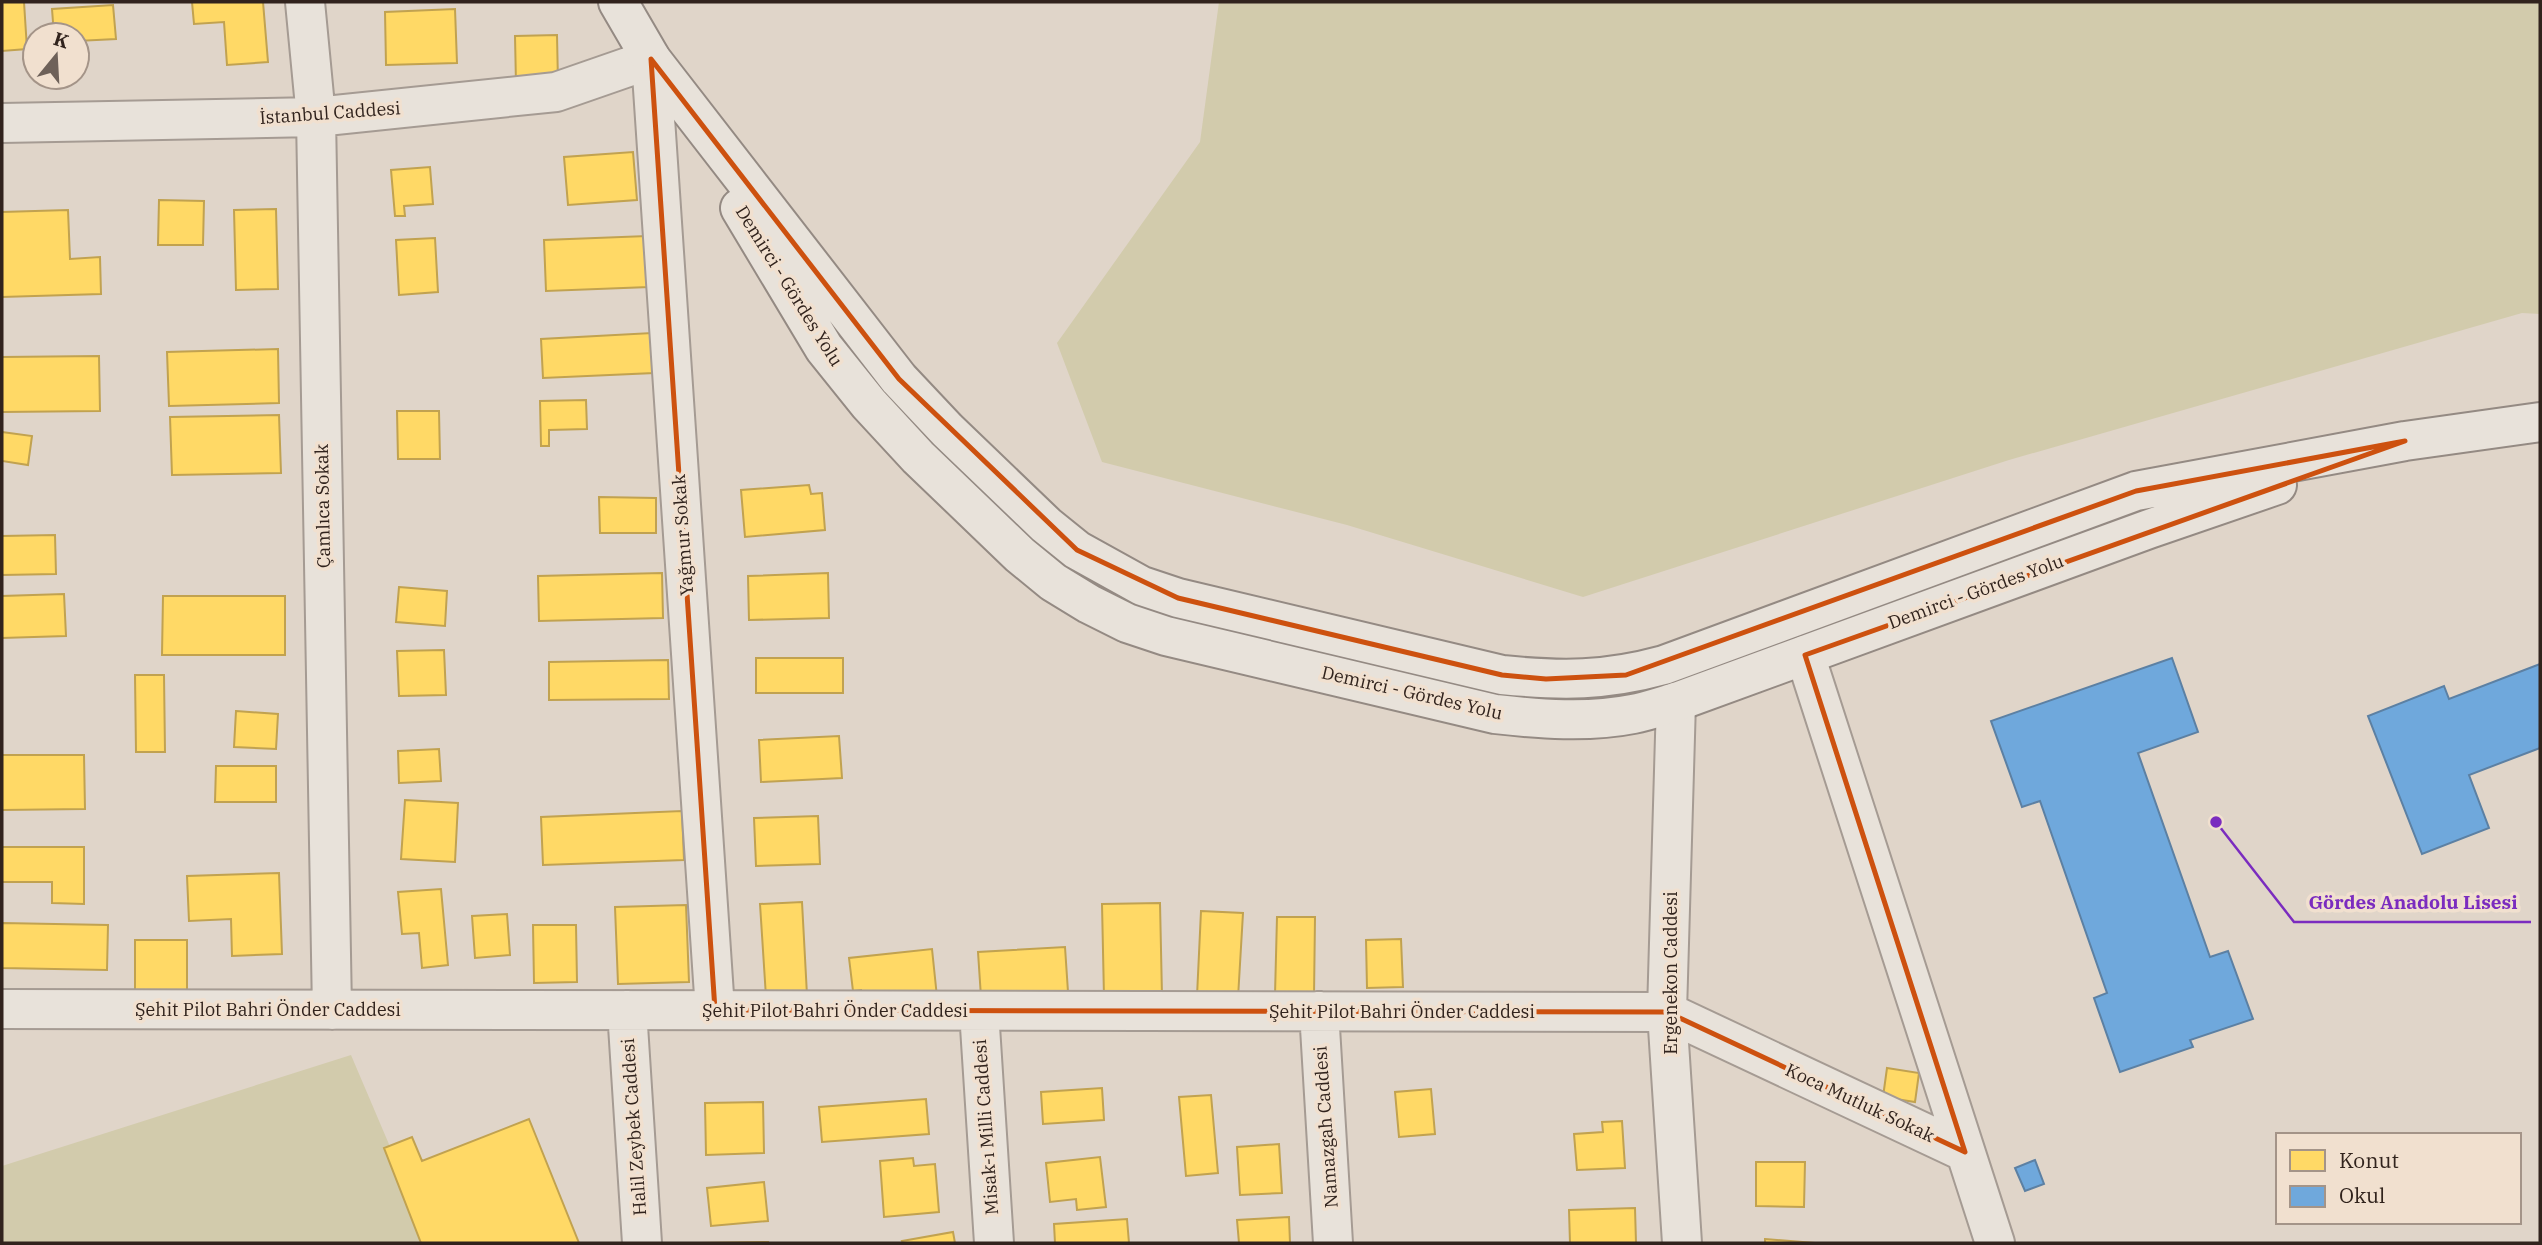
<svg xmlns="http://www.w3.org/2000/svg" width="2542" height="1245" viewBox="0 0 2542 1245" font-family="'IBM Plex Serif',serif">
<rect width="100%" height="100%" fill="#e0d5c9"/>
<path fill="#d2cbac" d="M1219,2H2540V314L2522,313L2009,460L1583,597L1347,525L1102,462L1057,343L1200,142Z
M351,1055L431,1243H2V1166Z"/>
<path fill="#ffd966" stroke="#c1a250" stroke-width="2" d="M2,2H24L27,49L2,51Z
M192,2H263L268,62L227,65L224,22L194,24Z
M113,5L116,39L77,41V35H54L52,9Z
M455,9L457,63L386,65L385,12Z
M557,35L558,83L516,84L515,36Z
M633,152L637,200L568,205L564,157Z
M430,167L433,204L404,206L405,216H395L391,170Z
M159,200L204,201L203,245H158Z
M276,209L278,289L236,290L234,210Z
M68,210L70,259L100,257L101,294L2,297V212Z
M647,236L649,287L546,291L544,240Z
M435,238L438,292L399,295L396,240Z
M652,333L654,373L543,378L541,339Z
M278,349L279,403L169,406L167,352Z
M99,356L100,411L2,412V357Z
M586,400L587,429L549,430V446H541L540,401Z
M397,411H439L440,459H398Z
M279,415L281,473L172,475L170,417Z
M2,432L32,436L28,465L2,461Z
M809,485L811,494L822,493L825,530L745,537L741,490Z
M599,497L656,498V533H600Z
M55,535L56,574L2,575V536Z
M662,573L663,618L539,621L538,576Z
M828,573L829,618L749,620L748,576Z
M399,587L447,591L445,626L396,622Z
M64,594L66,636L2,638V596Z
M163,596H285V655H162Z
M444,650L446,695L399,696L397,651Z
M756,658H843V693H756Z
M668,660L669,699L549,700V662Z
M135,675H164L165,752H136Z
M236,711L278,714L276,749L234,747Z
M839,736L842,778L761,782L759,740Z
M439,749L441,781L399,783L398,751Z
M2,755H84L85,809L2,810Z
M216,766H276V802H215Z
M405,800L458,803L455,862L401,859Z
M682,811L684,860L543,865L541,817Z
M818,816L820,864L756,866L754,818Z
M2,847H84V904L52,903V882H2Z
M279,873L282,954L232,956L231,919L189,921L187,876Z
M441,889L448,965L422,968L419,933L402,934L398,892Z
M802,902L807,995L766,997L760,904Z
M1160,903L1162,996L1104,997L1102,904Z
M686,905L689,982L618,984L615,907Z
M1201,911L1243,913L1238,998L1197,996Z
M507,914L510,955L475,958L472,916Z
M1277,917H1315L1314,996L1275,995Z
M2,923L108,925L107,970L2,968Z
M533,925H576L577,982L534,983Z
M1401,939L1403,987L1367,988L1366,940Z
M135,940H187V1002L135,1001Z
M1065,947L1068,992L981,997L978,952Z
M932,949L937,997L862,1004L861,990L853,991L849,958Z
M1887,1068L1919,1073L1915,1102L1883,1097Z
M1102,1088L1104,1120L1043,1124L1041,1092Z
M1431,1089L1435,1134L1399,1137L1395,1092Z
M1211,1095L1218,1173L1186,1176L1179,1097Z
M926,1099L929,1134L822,1142L819,1107Z
M763,1102L764,1153L706,1155L705,1103Z
M529,1119L579,1243H421L384,1148L412,1137L422,1161Z
M1622,1121L1625,1168L1577,1170L1574,1134L1603,1132L1602,1122Z
M1279,1144L1282,1193L1240,1195L1237,1147Z
M1100,1157L1106,1207L1077,1210L1076,1199L1050,1202L1046,1163Z
M913,1158L914,1166L935,1164L939,1212L884,1217L880,1161Z
M1756,1162H1805L1804,1207L1756,1206Z
M764,1182L768,1221L711,1226L707,1188Z
M1635,1208L1636,1243H1570L1569,1210Z
M1289,1217L1290,1243H1239L1237,1220Z
M1127,1219L1129,1243H1055L1054,1224Z
M953,1232L955,1243H903L902,1241Z
M1765,1239L1815,1243H1765Z
M768,1242V1243H700Z"/>
<path fill="#6fa8dc" stroke="#5c80a3" stroke-width="2" d="M2172,658L2198,732L2138,753L2210,957L2228,951L2253,1019L2190,1040L2193,1047L2120,1072L2094,998L2107,993L2040,801L2022,807L1991,721Z
M2540,664V748L2469,775L2489,828L2422,854L2368,716L2444,686L2449,699Z
M2035,1160L2044,1184L2025,1191L2015,1168Z"/>
<g fill="none" stroke-linecap="round" stroke-linejoin="round">
<defs>
<path id="minor" d="M305,2L316,117L332,1010
M2,123L316,117L556,92L651,59L715,1010
M1805,655L1995,1243
M1676,702L1667,1012L1682,1243
M2,1009L1667,1012L1965,1152
M627,1010L642,1243
M979,1011L994,1243
M1319,1011L1333,1243"/>
<path id="secondary" d="M618,2L664,81
M651,59L899,379L947,430L1046,525L1077,550L1142,586L1178,598L1502,675C1562,681 1605,681 1664,665L2136,491L2405,441L2540,422
M740,208L824,348L869,404L918,457L1020,555L1053,582L1089,604L1127,623L1166,636L1495,714C1540,719 1588,723 1633,714C1648,711 1662,706 1676,702L2149,529L2277,485"/>
</defs>
<use href="#minor" stroke="#a59b93" stroke-width="42"/>
<use href="#secondary" stroke="#948a83" stroke-width="42"/>
<use href="#minor" stroke="#e8e2da" stroke-width="38"/>
<use href="#secondary" stroke="#e8e2da" stroke-width="38"/>
</g>
<path fill="none" stroke="#cd510f" stroke-width="5" stroke-linejoin="round" d="M651,59L899,379L1077,550L1178,598L1502,675L1546,679L1626,675L2136,491L2405,441L1805,655L1965,1152L1667,1012L715,1010Z"/>
<g text-anchor="middle" stroke-width="7" stroke-linejoin="round" paint-order="stroke">
<g font-size="18" fill="#31231d" stroke="#f1e0cf">
<text transform="translate(330 113) rotate(-4)" y="6">İstanbul Caddesi</text>
<text transform="translate(789 286) rotate(58)" y="6">Demirci - Gördes Yolu</text>
<text transform="translate(323 506) rotate(-91)" y="6">Çamlıca Sokak</text>
<text transform="translate(683 535) rotate(-94)" y="6">Yağmur Sokak</text>
<text transform="translate(1976 592) rotate(-20)" y="6">Demirci - Gördes Yolu</text>
<text transform="translate(1412 693) rotate(13)" y="6">Demirci - Gördes Yolu</text>
<text transform="translate(1671 973) rotate(-90)" y="6">Ergenekon Caddesi</text>
<text x="268" y="1016">Şehit Pilot Bahri Önder Caddesi</text>
<text x="835" y="1017">Şehit Pilot Bahri Önder Caddesi</text>
<text x="1402" y="1018">Şehit Pilot Bahri Önder Caddesi</text>
<text transform="translate(1860 1103) rotate(25)" y="6">Koca Mutluk Sokak</text>
<text transform="translate(634 1127) rotate(-94)" y="6">Halil Zeybek Caddesi</text>
<text transform="translate(986 1127) rotate(-94)" y="6">Misak-ı Milli Caddesi</text>
<text transform="translate(1326 1127) rotate(-94)" y="6">Namazgah Caddesi</text>
</g>
</g>
<path fill="none" stroke="#7b2cbf" stroke-width="2.5" d="M2216 822L2294 922H2531"/>
<circle fill="#7b2cbf" stroke="#f1e0cf" stroke-width="2.5" cx="2216" cy="822" r="7"/>
<g font-size="19" text-anchor="middle" font-weight="bold" fill="#7b2cbf" stroke="#f1e0cf" stroke-width="7" stroke-linejoin="round" paint-order="stroke">
<text x="2413" y="909">Gördes Anadolu Lisesi</text>
</g>
<rect width="2542" height="1245" fill="none" stroke="#31231d" stroke-width="7"/>
<rect x="2276" y="1133" width="245" height="91" fill="#f1e0cf" stroke="#a49488" stroke-width="2"/>
<rect x="2290" y="1150" width="35" height="21" fill="#ffd966" stroke="#a49488" stroke-width="2"/>
<text x="2339" y="1168" font-size="21" fill="#31231d">Konut</text>
<rect x="2290" y="1186" width="35" height="21" fill="#6fa8dc" stroke="#a49488" stroke-width="2"/>
<text x="2339" y="1203" font-size="21" fill="#31231d">Okul</text>
<g transform="translate(56 56) rotate(18)"><circle r="33" fill="#f1e0cf" stroke="#a49488" stroke-width="2"/>
<path d="M0-5L12 26L0 18L-12 26Z" fill="#6e6159"/>
<text y="-10" font-size="19" font-weight="bold" text-anchor="middle" fill="#31231d">K</text>
</g>
</svg>
